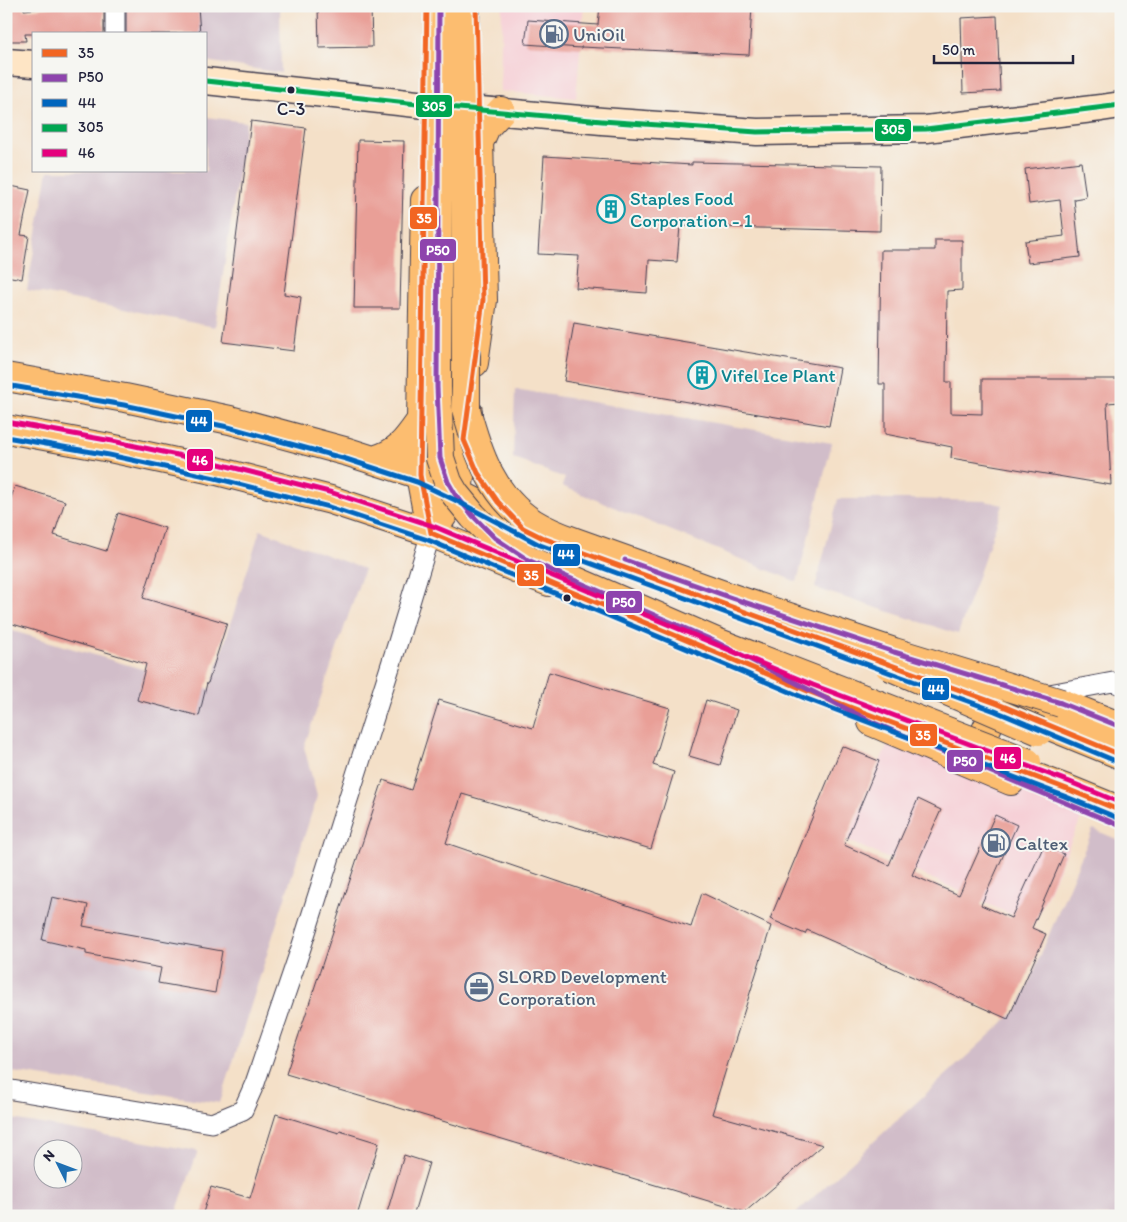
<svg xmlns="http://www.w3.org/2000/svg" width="1127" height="1222" viewBox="0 0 1127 1222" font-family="Itim,sans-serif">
<rect width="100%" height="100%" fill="#f6f6f2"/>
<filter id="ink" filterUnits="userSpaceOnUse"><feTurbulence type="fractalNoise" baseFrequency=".02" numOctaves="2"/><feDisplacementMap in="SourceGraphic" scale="10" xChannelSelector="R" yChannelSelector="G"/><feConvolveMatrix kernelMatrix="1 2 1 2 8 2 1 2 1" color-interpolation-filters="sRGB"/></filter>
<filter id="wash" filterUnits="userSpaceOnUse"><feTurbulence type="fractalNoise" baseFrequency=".0096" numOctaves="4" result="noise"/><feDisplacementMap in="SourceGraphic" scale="20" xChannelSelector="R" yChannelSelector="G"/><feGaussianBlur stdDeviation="1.12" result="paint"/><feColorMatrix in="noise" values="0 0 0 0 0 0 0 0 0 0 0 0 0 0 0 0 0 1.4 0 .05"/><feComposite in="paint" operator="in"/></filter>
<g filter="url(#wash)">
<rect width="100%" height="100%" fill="#f4e0c8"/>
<path fill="#f6cfd6" d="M502,6H584L576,98L500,91Z
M893,731L1084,812L1034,925L847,840Z"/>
<path fill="#d1bdc9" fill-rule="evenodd" d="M119,6H280L281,73L206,61V34H121Z
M206,117L246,122L215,327L27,290L48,171H206Z
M515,389L832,443L797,582L562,486L565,478L513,458Z
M838,499H908L985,501L1003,505L958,634L815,588Z
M260,530L364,569L304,747L317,796L220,1103L6,1071V629L210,689Z
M1093,829L1121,841V1216H793L1018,1009Z
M6,1118L198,1151L175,1216H6ZM42,1150H72V1180H42Z"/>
<g id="blocks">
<path fill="#e99f97" d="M6,6H24V10L62,6H104V34H25L26,41H6Z
M126,6H198L200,34H126Z
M318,6H371L372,47L319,48Z
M600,6H752L749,55L581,47V48L525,44L528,20L598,25Z
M997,16L1000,91L963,93L961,18Z
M251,121L306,128L284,294L301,297L294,351L223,342Z
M358,140L404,141L400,308H354Z
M544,156L692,165V162L881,166L880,231L680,226L677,262L649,260L647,293L576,288L579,256L538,254Z
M1081,162L1086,197L1074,199L1080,257L1028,263L1025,241L1064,236L1060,200L1029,204L1025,169Z
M6,185L30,190L21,235L29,236L22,279L6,276Z
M935,240H962V290L947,291L946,382H951V413L982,414V379H1121V402L1107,403L1111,485L951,458L952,447L885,434V384H879L881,250H935Z
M574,323L840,368L829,426L564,381Z
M15,486L65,501L54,535L106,551L118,513L165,528L143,598L227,623L208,683H207L199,716L137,700L146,664L6,622V513Z
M549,672L670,708L653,765L674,772L651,849L462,794L446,843L691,927L702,893L771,926L712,1114L823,1145L745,1212L286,1074L383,780L411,790L439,700L533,728Z
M706,700L737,710L720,765L689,756Z
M842,746L879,761L844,845L889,865L918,799L941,810L912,875L959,895L995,815L1017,825L981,905L1011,918L1044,845L1064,854L1032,928L1046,934L1008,1019L807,930L805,934L770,919Z
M52,897L88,905L83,926L222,951L215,993L158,983L161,968L86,954V950L42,940Z
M276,1114L339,1133L340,1131L379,1143L357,1216H202L211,1187L250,1198Z
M404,1155L429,1163L413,1216H386Z"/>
</g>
</g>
<g filter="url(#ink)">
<use href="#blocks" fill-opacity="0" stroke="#423e50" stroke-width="1"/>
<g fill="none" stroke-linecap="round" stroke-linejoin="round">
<defs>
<path id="street" d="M115,6V34
M1044,695L1113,682L1121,685
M6,1089L212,1123L243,1110L255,1083L301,948L398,642L431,533"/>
<path id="secondary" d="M6,62L34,64
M206,81L426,105L602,121L757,132L926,129L1101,108L1121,105"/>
<path id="primary" d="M479,143L486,127L501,111
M425,200L420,475L431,533
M474,363L483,300L479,139
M431,533L458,493L468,411"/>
<path id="highway" d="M6,377L125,398L230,420L348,452L420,475L458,493L539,536
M6,429L110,448L217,471L331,500L431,533L549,582
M374,460C399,453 407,440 421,420
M1061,703L1121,727
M1018,713L1121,755
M872,722L1011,781
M975,754L998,704
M995,762L1067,789L1121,811"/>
</defs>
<use href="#street" stroke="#423e50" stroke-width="21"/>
<use href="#secondary" stroke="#423e50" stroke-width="29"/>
<use href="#primary" stroke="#423e50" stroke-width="30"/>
<use href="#highway" stroke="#423e50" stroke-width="30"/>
<use href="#street" stroke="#fff" stroke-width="19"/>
<use href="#secondary" stroke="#fee5c5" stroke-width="26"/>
<use href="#primary" stroke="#fcbd6f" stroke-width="28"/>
<use href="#highway" stroke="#fcbd6f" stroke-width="28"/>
<defs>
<path id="highway-bridge" d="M439,6L437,387L440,458L448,482L455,494L473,516L495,538L511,549L528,560L714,641L1027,762
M466,6V409C478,454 492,496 533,523C546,531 561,537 575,542L732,598L894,652L1061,703
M889,666L1039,731"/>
</defs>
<use href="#highway-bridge" stroke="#423e50" stroke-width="30" stroke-linecap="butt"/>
<use href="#highway-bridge" stroke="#fcbd6f" stroke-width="28"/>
<defs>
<path id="bus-1" d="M427,6L420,475L431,533L810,692L1067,789L1121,811
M476,6L483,300L464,440L478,473L498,502L523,528L543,538L998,704L1121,755"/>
<path id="bus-2" d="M439,6L437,387L440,458L448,482L455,494L473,516L495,538L528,560L714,641L872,722L1121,826
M625,560L732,598L894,652L1061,703L1121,727"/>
<path id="bus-3" d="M6,385L124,405L228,427L346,459L417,482L455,500L540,545L995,711L1118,762
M6,437L109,455L215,478L329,507L428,540L807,699L1064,796L1118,818"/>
<path id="bus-4" d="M206,81L426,105L602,121L757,132L926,129L1121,105"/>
<path id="bus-5" d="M7,422L112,441L219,464L333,493L433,526L813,685L1070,782L1121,803"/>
</defs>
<use href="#bus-1" stroke="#f6f6f2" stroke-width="9"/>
<use href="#bus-2" stroke="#f6f6f2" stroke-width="9"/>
<use href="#bus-3" stroke="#f6f6f2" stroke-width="9"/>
<use href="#bus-4" stroke="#f6f6f2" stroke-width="9"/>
<use href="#bus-5" stroke="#f6f6f2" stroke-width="9"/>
<use href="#bus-1" stroke="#f26522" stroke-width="5"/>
<use href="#bus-2" stroke="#8e44ad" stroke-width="5"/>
<use href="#bus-3" stroke="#0065bd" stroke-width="5"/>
<use href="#bus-4" stroke="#00a651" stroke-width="5"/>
<use href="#bus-5" stroke="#e5007d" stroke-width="5"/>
</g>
</g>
<defs>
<symbol id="fuel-ring" viewBox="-11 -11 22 22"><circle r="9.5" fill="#f6f6f2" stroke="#5c6f8a" stroke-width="1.5"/><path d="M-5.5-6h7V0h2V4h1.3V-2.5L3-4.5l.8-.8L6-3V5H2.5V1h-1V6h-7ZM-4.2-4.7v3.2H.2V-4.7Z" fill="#5c6f8a"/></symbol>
<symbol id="building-ring" viewBox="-11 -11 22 22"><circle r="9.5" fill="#f6f6f2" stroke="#0f9aa8" stroke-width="1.5"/><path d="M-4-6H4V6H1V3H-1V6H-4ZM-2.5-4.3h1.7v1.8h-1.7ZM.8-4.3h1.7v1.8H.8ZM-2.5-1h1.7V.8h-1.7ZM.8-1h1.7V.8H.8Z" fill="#0f9aa8"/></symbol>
<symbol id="office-ring" viewBox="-11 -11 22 22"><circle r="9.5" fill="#f6f6f2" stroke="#5c6f8a" stroke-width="1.5"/><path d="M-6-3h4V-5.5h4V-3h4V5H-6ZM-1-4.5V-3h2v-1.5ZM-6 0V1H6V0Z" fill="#5c6f8a"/></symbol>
</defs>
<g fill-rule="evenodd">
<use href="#fuel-ring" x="538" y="18" width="32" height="32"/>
<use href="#building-ring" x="595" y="193" width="32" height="32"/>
<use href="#building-ring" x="686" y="359" width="32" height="32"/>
<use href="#fuel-ring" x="980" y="827" width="32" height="32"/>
<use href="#office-ring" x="463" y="971" width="32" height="32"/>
</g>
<g fill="#22223b" stroke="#f6f6f2" stroke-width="2">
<circle cx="291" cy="90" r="4.5"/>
<circle cx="567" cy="598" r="4.5"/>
</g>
<g text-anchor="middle" stroke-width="4" stroke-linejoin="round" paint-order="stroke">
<g font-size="18" fill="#22223b" stroke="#f6f6f2">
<text x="291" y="115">C-3</text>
</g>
<g font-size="19" fill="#4e5e75" stroke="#f6f6f2" text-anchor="start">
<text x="573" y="41">UniOil</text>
<text x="1015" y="850">Caltex</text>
<text x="498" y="983">SLORD Development<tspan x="498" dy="22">Corporation</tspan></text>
</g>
<g font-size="19" fill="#0d838f" stroke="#f6f6f2" text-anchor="start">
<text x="630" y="205">Staples Food<tspan x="630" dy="22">Corporation - 1</tspan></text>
<text x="721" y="382">Vifel Ice Plant</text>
</g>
</g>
<g stroke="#f6f6f2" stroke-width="2">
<rect x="415" y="94" width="38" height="24" rx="5" fill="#00a651"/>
<rect x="874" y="118" width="38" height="24" rx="5" fill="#00a651"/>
<rect x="409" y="206" width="29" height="24" rx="5" fill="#f26522"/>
<rect x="419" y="238" width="38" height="24" rx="5" fill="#8e44ad"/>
<rect x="185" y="409" width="28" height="24" rx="5" fill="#0065bd"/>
<rect x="186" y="448" width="28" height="24" rx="5" fill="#e5007d"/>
<rect x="552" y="543" width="29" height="24" rx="5" fill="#0065bd"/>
<rect x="516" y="563" width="29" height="24" rx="5" fill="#f26522"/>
<rect x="605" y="590" width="38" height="24" rx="5" fill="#8e44ad"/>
<rect x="921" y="677" width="29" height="24" rx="5" fill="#0065bd"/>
<rect x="909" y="723" width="29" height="24" rx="5" fill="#f26522"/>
<rect x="993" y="746" width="29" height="24" rx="5" fill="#e5007d"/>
<rect x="946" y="749" width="38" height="24" rx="5" fill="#8e44ad"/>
</g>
<g font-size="14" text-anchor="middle" font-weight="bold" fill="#fff">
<text x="434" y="111">305</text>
<text x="893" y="134">305</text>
<text x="424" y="223">35</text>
<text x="438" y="255">P50</text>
<text x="199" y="426">44</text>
<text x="200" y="465">46</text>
<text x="566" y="559">44</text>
<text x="531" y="580">35</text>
<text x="624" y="607">P50</text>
<text x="936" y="694">44</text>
<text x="923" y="740">35</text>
<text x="1008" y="763">46</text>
<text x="965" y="766">P50</text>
</g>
<rect width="1127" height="1222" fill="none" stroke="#f6f6f2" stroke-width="25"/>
<rect x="32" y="32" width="175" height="140" fill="#f6f6f2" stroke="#a1a1a9"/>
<rect x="42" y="49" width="25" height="8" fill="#f26522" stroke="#a1a1a9"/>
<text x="78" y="58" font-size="15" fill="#22223b">35</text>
<rect x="42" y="74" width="25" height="8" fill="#8e44ad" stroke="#a1a1a9"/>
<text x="78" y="82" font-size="15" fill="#22223b">P50</text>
<rect x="42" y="99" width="25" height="8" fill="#0065bd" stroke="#a1a1a9"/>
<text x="78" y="108" font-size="15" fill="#22223b">44</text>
<rect x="42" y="124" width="25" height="8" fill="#00a651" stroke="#a1a1a9"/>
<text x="78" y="132" font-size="15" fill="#22223b">305</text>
<rect x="42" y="149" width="25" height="8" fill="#e5007d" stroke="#a1a1a9"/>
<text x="78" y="158" font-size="15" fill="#22223b">46</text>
<g transform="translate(58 1164) rotate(312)"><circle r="24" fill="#f6f6f2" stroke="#a1a1a9"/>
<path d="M0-4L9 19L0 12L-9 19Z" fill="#1f6fb2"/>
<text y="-8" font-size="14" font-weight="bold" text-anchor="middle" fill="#22223b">N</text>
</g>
<path d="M934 55v8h139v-8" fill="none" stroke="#22223b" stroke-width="2.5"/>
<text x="942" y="55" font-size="15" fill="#22223b" stroke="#f6f6f2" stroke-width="4" paint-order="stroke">50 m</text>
</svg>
